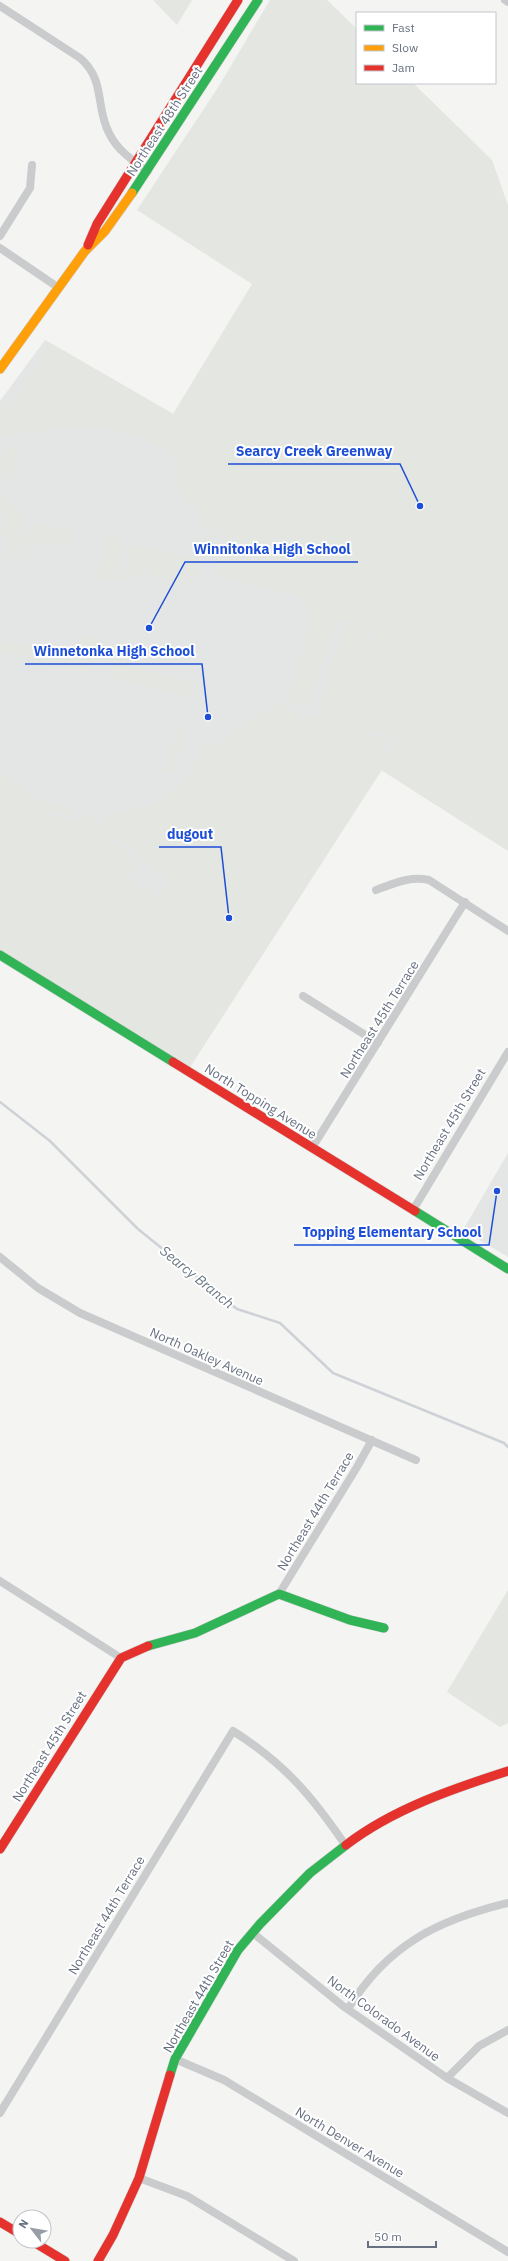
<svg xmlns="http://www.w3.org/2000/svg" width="508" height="2261" viewBox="0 0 508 2261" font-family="'IBM Plex Sans',sans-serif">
<rect width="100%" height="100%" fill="#f4f4f3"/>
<path fill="#e4e5e5" d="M45,340L493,598L190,1067L0,948V401Z
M508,1153V1257L463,1230Z"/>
<path fill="#e3e6e1" d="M153,0H192L177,25Z
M270,0H327L357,29V83H413L492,160L508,205V851L381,770L190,1067L0,951V771L41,801L74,810L73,813H33L71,820L97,816L102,833L128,852L127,859L135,866L128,879L159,898L170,880L134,857L217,773C245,765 280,780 301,798C307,803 313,812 319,815L313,807L288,785L267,775L229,769L209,753L221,767L138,852L130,849L105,831L103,814C135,813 165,803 186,777C195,765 192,760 206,751L198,744H216L247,722L282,703L304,720L317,714L387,740L378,754H391L401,740L322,715L318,707L345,625C374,633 411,670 410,702C410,715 404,726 402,738C423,706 408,671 384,646C379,642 374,635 368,632C359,627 349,623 339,619L307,707L286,699C294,679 320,615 301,599C299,597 295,596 293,594L226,577C217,573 213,570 214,559C224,557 231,549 229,539L179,493L176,476L177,459C119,415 75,426 7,435L0,433V401L8,410L52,344L173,414L252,284L137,210L219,86Z
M18,444L23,447L24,451L18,450L12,477L17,478L11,483L0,470V456L8,448Z
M0,492L11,507L25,519V531L8,527C1,517 0,503 0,492Z
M205,519L214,527C215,536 213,544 204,547L199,544L198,539L205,540L207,526L201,525Z
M36,522L71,530L66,548L39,541L28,550L26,559L24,558L31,527Z
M0,525L4,526L6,530L25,534L20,558L8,555L12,539L0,536Z
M106,537L118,540L124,548L117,581L97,576Z
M138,545L150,547L145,569L135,576L130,575L129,579L123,583L129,549Z
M153,548L203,559L197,577L189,587L146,576Z
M83,635L97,639L88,673L0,652V640L76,658Z
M118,643L135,648L134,652L130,651L126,654L125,659L130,662V667L193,681L190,694L185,696L107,677Z
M173,727H178L182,732C181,744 181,767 168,773L163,770L161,765L167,766L176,733L170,732Z
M508,1590V1723L500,1727L447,1692Z"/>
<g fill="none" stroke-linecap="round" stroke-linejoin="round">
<path stroke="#ced2d6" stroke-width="2.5" d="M0,1102L50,1141L138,1229L237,1309L280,1323L333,1373L504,1443L508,1447"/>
<defs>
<path id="fast" d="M132,193L258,0
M0,955L173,1062
M415,1211L508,1269
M148,1646L195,1633L279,1594L350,1620L384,1628
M170,2075L175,2059L238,1950L260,1924L310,1873L346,1845"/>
<path id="slow" d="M0,369L85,251L105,231L132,193"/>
<path id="jam" d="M88,245L97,224L238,0
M173,1062L415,1211
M346,1845C393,1809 452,1789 508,1771
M0,1849L121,1658L148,1646
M0,2222L20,2234
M32,2241L65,2261
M98,2261L113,2235L139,2178L170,2075"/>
</defs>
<use href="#fast" stroke="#d0d0d1" stroke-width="10"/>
<use href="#slow" stroke="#d0d0d1" stroke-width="10"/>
<use href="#jam" stroke="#d0d0d1" stroke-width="10"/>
<path stroke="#cacbcc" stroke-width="8" d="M505,0L508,2
M0,6L80,58C106,80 95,107 109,133C117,150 133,161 148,171
M0,236L30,188L32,165
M0,248L59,288
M376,890C395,883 410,876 429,880L508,931
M303,996L378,1043
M312,1148L465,902
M413,1210L508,1052
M0,1257L38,1288L80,1313L416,1460
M0,1581L121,1658
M279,1594L357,1467L372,1440
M253,1933L343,2006L447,2078L508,2113
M348,2009C387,1945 438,1920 508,1903
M175,2059L224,2080L508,2252
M447,2078L479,2046L508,2030
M0,2113L233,1731C284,1763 312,1796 346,1846
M139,2178L187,2196L294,2261"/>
<use href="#fast" stroke="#30b455" stroke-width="9"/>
<use href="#slow" stroke="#ff9f0a" stroke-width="9"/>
<use href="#jam" stroke="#e5322d" stroke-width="9"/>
</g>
<g text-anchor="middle" stroke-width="4" stroke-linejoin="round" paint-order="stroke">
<g font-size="13" fill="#677080" stroke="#fff">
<text transform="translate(164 121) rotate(-57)" y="5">Northeast 48th Street</text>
<text transform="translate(379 1019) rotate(-58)" y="5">Northeast 45th Terrace</text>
<text transform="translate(261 1101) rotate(32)" y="5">North Topping Avenue</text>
<text transform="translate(449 1124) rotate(-59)" y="5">Northeast 45th Street</text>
<text transform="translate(207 1356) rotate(24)" y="5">North Oakley Avenue</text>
<text transform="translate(315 1511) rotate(-59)" y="5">Northeast 44th Terrace</text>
<text transform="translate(49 1746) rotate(-58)" y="5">Northeast 45th Street</text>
<text transform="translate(106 1915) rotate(-59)" y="5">Northeast 44th Terrace</text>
<text transform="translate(198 1996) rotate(-60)" y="5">Northeast 44th Street</text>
<text transform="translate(384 2018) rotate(36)" y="5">North Colorado Avenue</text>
<text transform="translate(350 2142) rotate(31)" y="5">North Denver Avenue</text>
</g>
<g font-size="14" font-style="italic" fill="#687784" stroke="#fff">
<text transform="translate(197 1277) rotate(39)" y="5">Searcy Branch</text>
</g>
</g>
<path fill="none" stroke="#1d4ed8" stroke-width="1.5" d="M420 506L400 464H228M149 628L185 562H358M208 717L202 664H25M229 918L221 847H159M497 1191L489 1245H294"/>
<g fill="#1d4ed8" stroke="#fff" stroke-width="1.5">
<circle cx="420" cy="506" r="4"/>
<circle cx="149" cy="628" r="4"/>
<circle cx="208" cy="717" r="4"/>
<circle cx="229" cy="918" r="4"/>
<circle cx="497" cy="1191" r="4"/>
</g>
<g font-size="14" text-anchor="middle" font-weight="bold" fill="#1d4ed8" stroke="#fff" stroke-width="4" stroke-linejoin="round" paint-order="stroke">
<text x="314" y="456">Searcy Creek Greenway</text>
<text x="272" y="554">Winnitonka High School</text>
<text x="114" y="656">Winnetonka High School</text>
<text x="190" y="839">dugout</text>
<text x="392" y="1237">Topping Elementary School</text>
</g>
<rect x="356" y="12" width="140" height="72" fill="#ffffff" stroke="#c2c6cc"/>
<rect x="364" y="25" width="20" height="6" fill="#30b455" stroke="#c2c6cc"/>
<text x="392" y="32" font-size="12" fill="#677080">Fast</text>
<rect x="364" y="45" width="20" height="6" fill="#ff9f0a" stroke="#c2c6cc"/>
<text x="392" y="52" font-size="12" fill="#677080">Slow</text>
<rect x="364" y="65" width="20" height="6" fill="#e5322d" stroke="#c2c6cc"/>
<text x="392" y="72" font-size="12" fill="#677080">Jam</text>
<g transform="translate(32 2229) rotate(301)"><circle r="19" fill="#ffffff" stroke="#c2c6cc"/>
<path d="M0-3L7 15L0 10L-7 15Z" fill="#989ea8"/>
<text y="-6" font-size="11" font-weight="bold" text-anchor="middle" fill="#677080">N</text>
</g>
<path d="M368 2241v6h68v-6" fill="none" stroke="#677080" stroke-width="2"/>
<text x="374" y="2241" font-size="12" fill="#677080" stroke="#ffffff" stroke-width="3" paint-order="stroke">50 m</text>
</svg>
